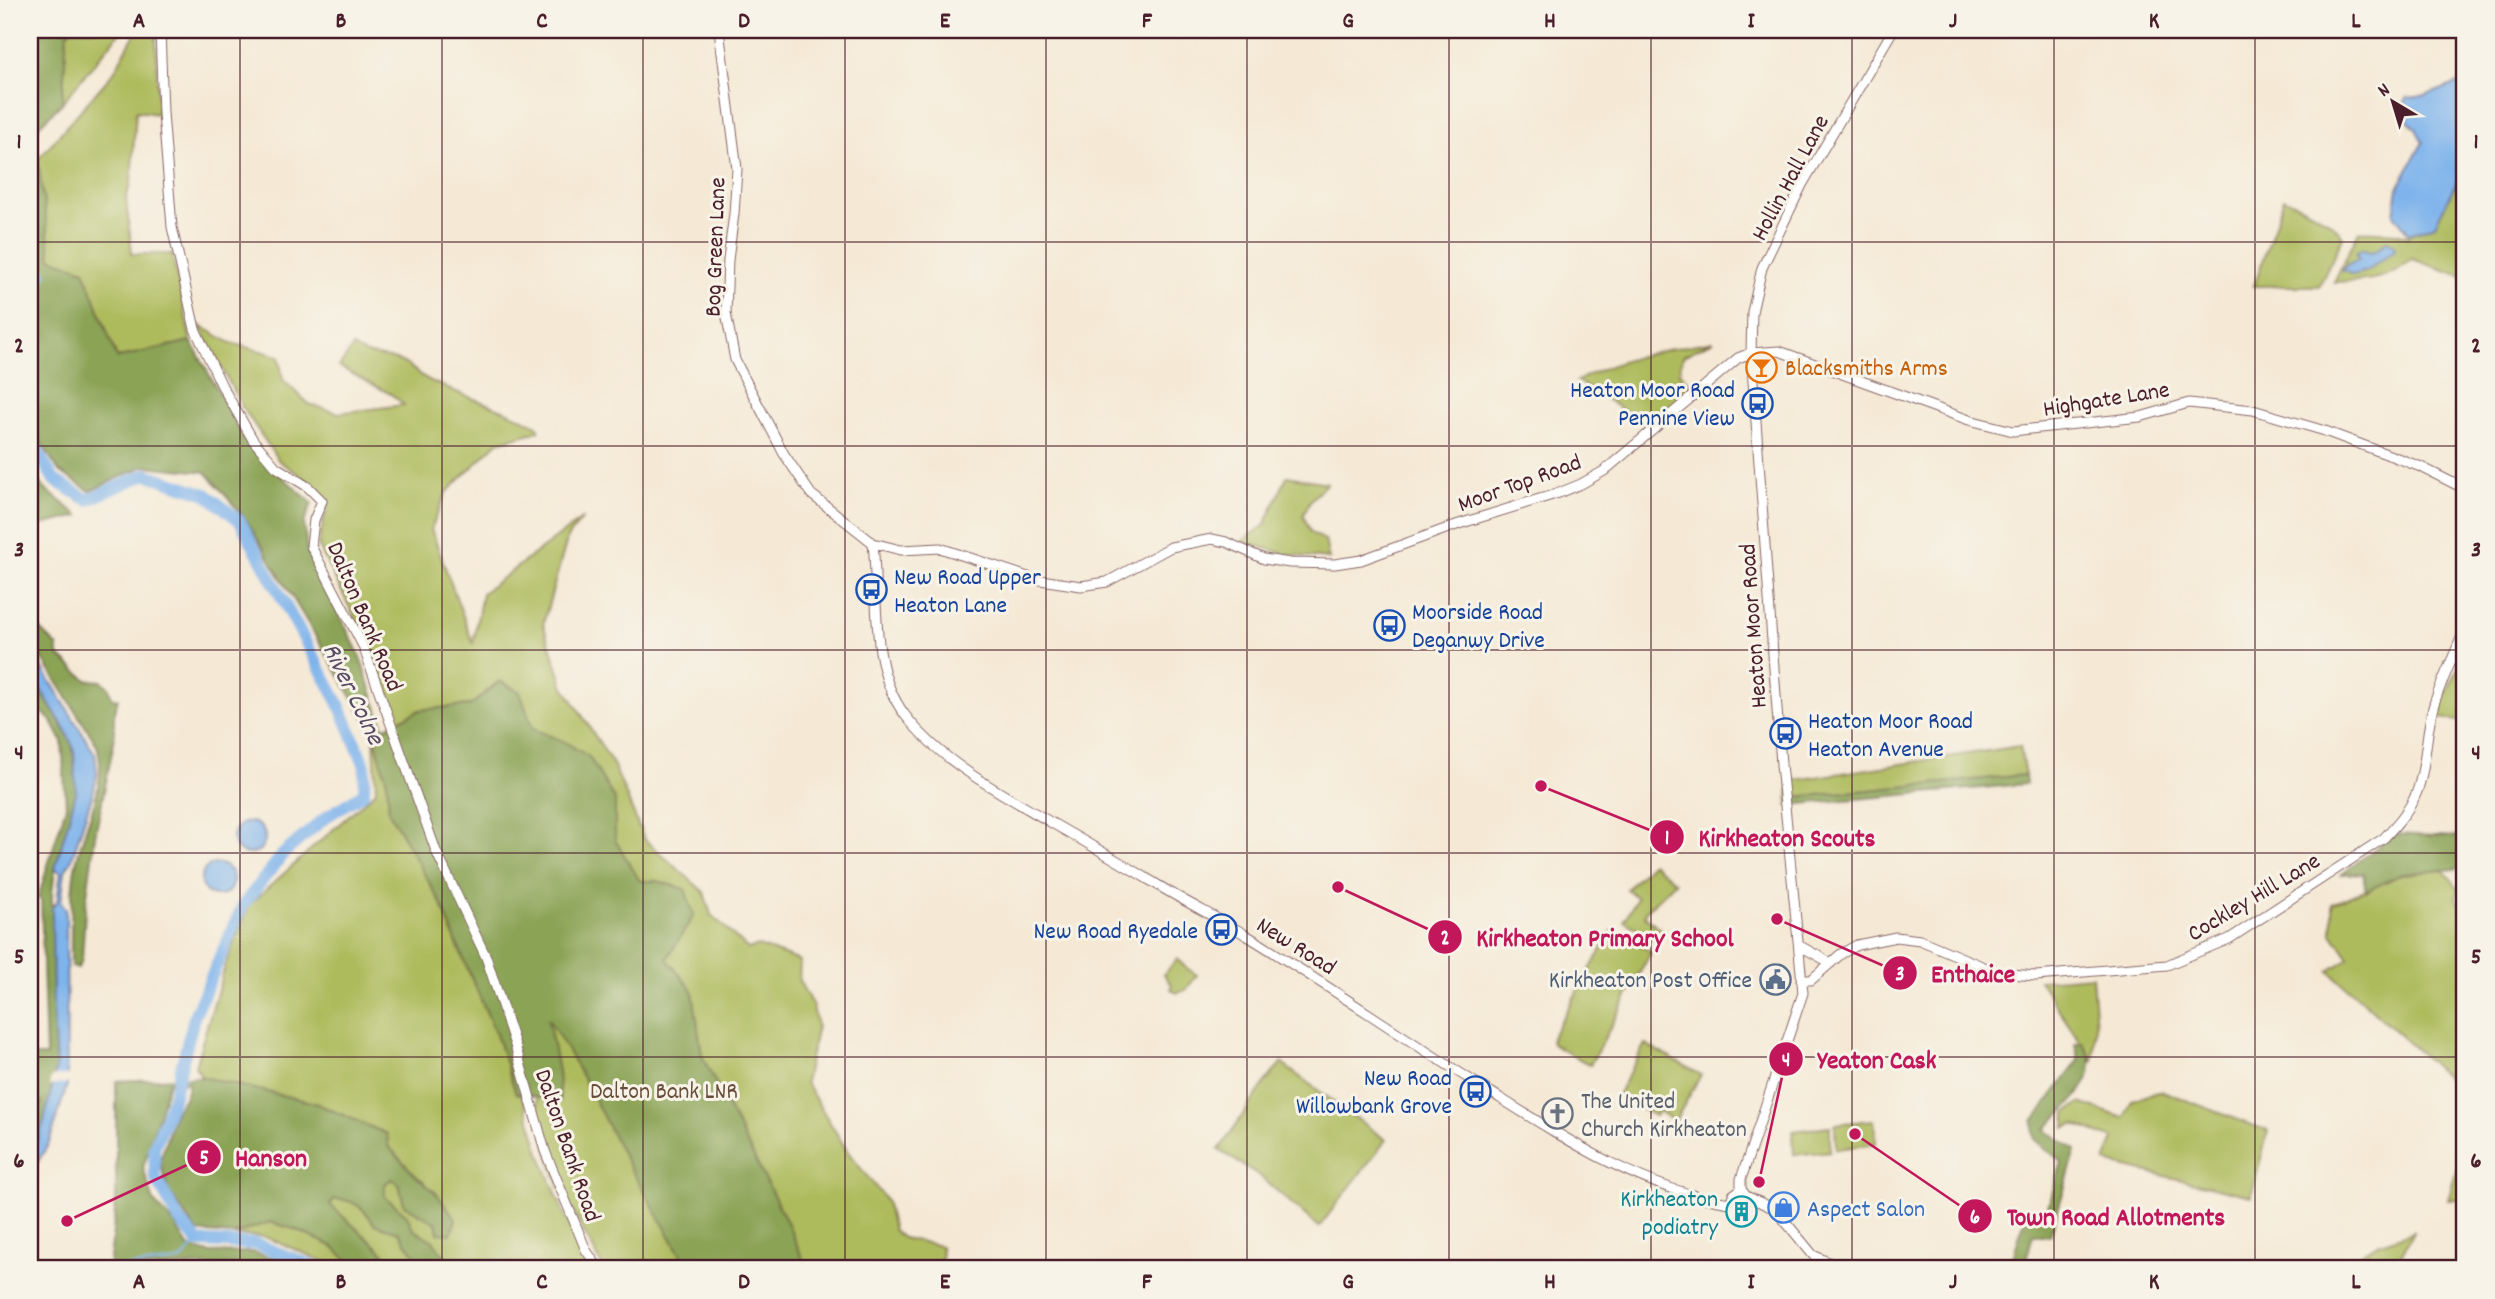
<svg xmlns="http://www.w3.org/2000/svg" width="2495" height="1299" viewBox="0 0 2495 1299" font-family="Dekko,sans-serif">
<rect width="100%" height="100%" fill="#f7f3e8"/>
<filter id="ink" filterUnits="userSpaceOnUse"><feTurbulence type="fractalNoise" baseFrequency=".0143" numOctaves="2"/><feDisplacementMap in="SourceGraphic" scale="14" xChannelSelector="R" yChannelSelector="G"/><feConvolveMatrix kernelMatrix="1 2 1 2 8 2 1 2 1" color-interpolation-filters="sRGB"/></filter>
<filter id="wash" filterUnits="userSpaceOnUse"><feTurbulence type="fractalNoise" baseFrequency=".00686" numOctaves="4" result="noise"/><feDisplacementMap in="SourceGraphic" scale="28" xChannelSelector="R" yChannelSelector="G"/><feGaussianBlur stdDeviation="1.57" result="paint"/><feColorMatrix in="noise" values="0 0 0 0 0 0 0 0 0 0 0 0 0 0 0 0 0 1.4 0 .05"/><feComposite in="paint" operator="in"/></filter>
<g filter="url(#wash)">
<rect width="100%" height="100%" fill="#f5e9d5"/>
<path fill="#aebb5d" stroke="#7c6d44" stroke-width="2" d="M70,30H122L62,103L67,34Z
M137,30H156L158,114L136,111L131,183L126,198L132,254H172L191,341L117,358L84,270L51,259L38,159L114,72Z
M2465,164V277L2412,259C2387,281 2366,281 2334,282L2359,231L2396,233L2409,237V234L2435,225Z
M2284,198C2302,208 2333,218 2343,237L2319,286H2254Z
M199,325L231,343L279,356L283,380L309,404L338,413L404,405L391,394L339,367L353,347C367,357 383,355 399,361C409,364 417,374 427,379C463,398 504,406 538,427L539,431L498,442L446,493L431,529L473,643L482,593L583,518L568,536L543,624L563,685L614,766L644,839L704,892L711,915L748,949L759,946L800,961L799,981L813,1006L817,1026L805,1082L848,1152L886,1200L893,1230L903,1238L941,1246L942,1259L931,1269H604L559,1186L548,1154L457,721L499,681L471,705L420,710L396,723L368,644L318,545L328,502L317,487L279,461L241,405Z
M1713,341L1683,356L1679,372L1694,387L1650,427L1577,381C1618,358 1668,349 1713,341Z
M1287,476L1327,483L1310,501L1303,515L1311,533L1325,540L1329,559L1291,555L1241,542L1265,525Z
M2465,655V722L2434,717Z
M374,734L387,782L389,812L442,905L457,944L496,1034L516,1093L522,1094L541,1156L580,1253L591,1269H454L433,1241L413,1229L397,1207L385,1197V1184L391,1179L399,1184L405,1205L436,1223L425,1182L416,1176L388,1146L387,1134L315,1103L202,1077L195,1066L226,963L249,905L376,791Z
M2020,746L2025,775L1796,797L1788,805L1789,781Z
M1652,863L1675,882L1646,911L1645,916L1662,930L1656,940L1624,921L1637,898L1627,889Z
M2444,870L2459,889L2456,899L2465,916V1094L2329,971L2349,958L2332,933V904L2402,874Z
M1612,931H1618L1651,952L1590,1065L1552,1044L1551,1038Z
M1177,959L1185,967L1197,975L1186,990L1177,993L1171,989L1172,985L1164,974Z
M2092,976L2096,1027L2093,1061L2039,980Z
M1645,1044L1701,1075L1675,1121L1658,1111L1655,1116L1617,1095Z
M1281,1063L1386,1140L1319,1227L1261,1177L1219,1150L1264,1084Z
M2162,1091L2268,1131L2251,1196L2105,1162L2114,1139L2074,1124L2065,1128L2066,1113L2080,1103L2124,1118L2132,1100Z
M1874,1120L1876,1144L1836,1149L1835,1124Z
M1830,1126V1151L1794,1155L1793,1131Z
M2465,1139V1198L2448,1200Z
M334,1199C353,1199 364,1207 374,1224L399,1232L421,1264L430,1269H395L383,1252L329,1205Z
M270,1222L294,1229L332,1246L358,1269H342L265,1237L232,1235Z
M2413,1232L2394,1269H2332L2378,1244Z"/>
<path fill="#8aa354" stroke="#6a6140" stroke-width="2" d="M30,30H70L67,34L62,103L30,135Z
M38,159L51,258L84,270L117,358L191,341L248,446L312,503L304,523L307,551L359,654L384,728L420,710L471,705L500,681L520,692L533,729L565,742L589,757L615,800V840L640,881H658L685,889L694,915L667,959L693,991L702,1056L789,1226L807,1269H688C670,1234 649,1200 629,1166C602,1116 579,1066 548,1019L558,1071L560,1101L516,1093L496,1034L457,944L442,905L389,812L387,782L374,734L245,518L206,472L144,466L90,491L59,471L30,425V166Z
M30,467L45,489L79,516L30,528Z
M30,612L35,615L38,627L58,647V655L87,680L102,681L109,688L112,699L118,698L114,716V742L95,836L85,910L82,960L78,968L71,966C71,936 70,905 74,875C79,831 110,789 97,745L30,639Z
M30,672L72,742L76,779V793L55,869L52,894L53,1008L56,1070L44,1121L38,1139L30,1151V1141L42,1102L30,1105V1056H46L41,900L38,898L66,806L62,741L52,722L30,699Z
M2025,775L2026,784L1788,805L1796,797Z
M2465,833V866L2455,869L2402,874L2366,891L2364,873L2342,874L2394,834L2458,837Z
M2083,1042C2085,1047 2088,1052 2090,1057C2097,1086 2061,1111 2045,1130L2076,1150L2050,1236L2033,1234L2025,1264L2013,1257L2025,1218L2045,1216L2062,1162L2034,1139L2033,1121L2079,1060L2075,1044Z
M202,1077L315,1103L387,1134L388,1146L416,1176L436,1193L456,1219L451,1234L438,1233L436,1223L404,1205L399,1184L391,1179L385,1184V1197L407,1215L413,1229L433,1241L454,1269H430L421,1264L399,1232L374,1224C364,1207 353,1199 334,1199L330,1205L383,1252L395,1269H358L332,1246L294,1229L270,1222L232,1235L197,1232L169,1192L160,1161L175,1111L185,1097L189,1083L169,1082L143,1168L154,1202L175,1224L188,1247L209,1253L253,1252L295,1265L300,1269H254L235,1265L109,1269L116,1202V1081Z"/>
<path fill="#7eb3ec" stroke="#64698c" stroke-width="2" d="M2461,82L2465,86V164L2435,225L2409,234L2394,214L2398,188L2423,142L2416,129L2401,114L2406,98L2425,96Z
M2387,241L2394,245L2395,250L2366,271L2353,275L2342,270L2348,264L2359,259L2356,253L2362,249C2373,256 2378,249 2387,241Z
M30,648L95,754L97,773L94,789L71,861L65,871L61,902L66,909L67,1085L49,1143L30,1175V1151L38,1139L44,1121L56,1070L53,1008L52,907L57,902L61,872L55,869L76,793L74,749L65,729L30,672Z
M233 838a16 16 0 1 1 32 0a16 16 0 1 1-32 0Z
M201 880a16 16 0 1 1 32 0a16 16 0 1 1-32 0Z"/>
<path fill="#f5e9d5" d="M71,1074V1083L49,1086L51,1077Z"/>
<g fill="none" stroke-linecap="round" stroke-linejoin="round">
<path stroke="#7eb3ec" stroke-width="2" d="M115,1268L180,1261L198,1242"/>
<path stroke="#7eb3ec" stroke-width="12" d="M30,243L41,274L30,289
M30,438L54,480L88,500L146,474L206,494L240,521L338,702L365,766L364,793L326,817L283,854L243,905L195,1014L173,1098L154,1148L155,1177L179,1220L198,1242L256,1244L321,1269"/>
</g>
</g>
<g filter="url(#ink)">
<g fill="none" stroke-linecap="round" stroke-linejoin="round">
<defs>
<path id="secondary" d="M160,30L163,113L172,227L195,329L222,386L253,440L276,467L308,487L322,501L314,520L311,546L363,646L436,851L486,957L515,1045L545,1151L586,1250L599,1269
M719,30L737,169L734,214L728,260L726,313L735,360L784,454L811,494L873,543L901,550L940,548L1034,579L1081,586L1107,582L1171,547L1212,539L1226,542L1264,559L1290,563L1335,564L1361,560L1459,524L1559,493L1581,484L1604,471L1738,358L1751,353L1779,351L1969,420L2013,431L2140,417L2189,403L2253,410L2325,431L2421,467L2465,489
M873,543C879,600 869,668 905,715C942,763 1001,793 1052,823C1089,844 1125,865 1161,887C1189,904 1218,918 1246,935C1329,986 1409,1042 1492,1093C1565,1139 1643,1190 1730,1203L1733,1195L1741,1189
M1800,946L1831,963
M1801,980H1811L1841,954L1857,945L1896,937L1920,940L1998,973L2036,976L2167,965L2229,939L2384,838C2396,825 2409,811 2416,794C2427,767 2425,733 2434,704C2442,679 2455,654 2465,629
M1741,1189V1179L1803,993L1781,764L1751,353L1752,312L1762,268L1802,185L1893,30
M1741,1189L1746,1196L1775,1209L1813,1255L1843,1269"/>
</defs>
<use href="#secondary" stroke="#866666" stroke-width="11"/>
<use href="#secondary" stroke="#fff" stroke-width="9"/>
</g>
</g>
<path fill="none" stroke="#4a1f2b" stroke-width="2" stroke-opacity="0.55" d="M240,30V1269M442,30V1269M643,30V1269M845,30V1269M1046,30V1269M1247,30V1269M1449,30V1269M1651,30V1269M1852,30V1269M2054,30V1269M2255,30V1269M30,242H2465M30,446H2465M30,650H2465M30,853H2465M30,1057H2465"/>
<defs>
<symbol id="bar-ring" viewBox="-11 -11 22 22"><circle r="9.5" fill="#f7f3e8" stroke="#e8710a" stroke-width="1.5"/><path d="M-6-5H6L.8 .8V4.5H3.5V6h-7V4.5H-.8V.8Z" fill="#e8710a"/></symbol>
<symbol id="bus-ring" viewBox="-11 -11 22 22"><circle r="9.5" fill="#f7f3e8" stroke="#1a4fb4" stroke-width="1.5"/><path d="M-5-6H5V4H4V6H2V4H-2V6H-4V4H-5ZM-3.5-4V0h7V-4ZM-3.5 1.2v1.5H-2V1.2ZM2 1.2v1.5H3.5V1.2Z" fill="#1a4fb4"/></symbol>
<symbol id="civic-ring" viewBox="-11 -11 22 22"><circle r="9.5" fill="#f7f3e8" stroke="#5c6f8a" stroke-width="1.5"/><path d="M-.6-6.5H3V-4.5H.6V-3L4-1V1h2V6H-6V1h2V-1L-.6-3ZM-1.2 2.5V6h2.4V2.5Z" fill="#5c6f8a"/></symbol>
<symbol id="church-ring" viewBox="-11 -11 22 22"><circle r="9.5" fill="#f7f3e8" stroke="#6b7280" stroke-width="1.5"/><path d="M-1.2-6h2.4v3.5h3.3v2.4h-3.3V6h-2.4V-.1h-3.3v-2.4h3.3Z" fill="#6b7280"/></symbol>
<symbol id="shop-ring" viewBox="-11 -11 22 22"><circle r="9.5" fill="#f7f3e8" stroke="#3f7fe0" stroke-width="1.5"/><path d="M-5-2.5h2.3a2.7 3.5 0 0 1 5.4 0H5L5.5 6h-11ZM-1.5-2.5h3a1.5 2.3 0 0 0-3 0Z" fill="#3f7fe0"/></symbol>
<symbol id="building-ring" viewBox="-11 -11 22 22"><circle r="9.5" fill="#f7f3e8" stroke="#0f9aa8" stroke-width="1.5"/><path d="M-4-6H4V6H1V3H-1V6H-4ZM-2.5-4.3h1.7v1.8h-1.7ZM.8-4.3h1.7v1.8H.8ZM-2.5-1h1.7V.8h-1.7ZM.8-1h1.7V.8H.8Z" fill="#0f9aa8"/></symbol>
</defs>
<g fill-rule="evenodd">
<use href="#bar-ring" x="1744" y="350" width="35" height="35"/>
<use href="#bus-ring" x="1740" y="386" width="35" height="35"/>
<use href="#bus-ring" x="854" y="572" width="35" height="35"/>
<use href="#bus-ring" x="1372" y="608" width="35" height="35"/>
<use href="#bus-ring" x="1768" y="716" width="35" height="35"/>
<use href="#bus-ring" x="1204" y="912" width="35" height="35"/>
<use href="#civic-ring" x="1758" y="962" width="35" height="35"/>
<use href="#bus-ring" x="1458" y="1074" width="35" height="35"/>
<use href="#church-ring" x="1540" y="1096" width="35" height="35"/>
<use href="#shop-ring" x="1766" y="1190" width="35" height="35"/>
<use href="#building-ring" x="1724" y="1194" width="35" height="35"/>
</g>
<g text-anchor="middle" stroke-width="6" stroke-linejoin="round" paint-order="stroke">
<g font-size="24" fill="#4a1f2b" stroke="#f7f3e8">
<text transform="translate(1789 177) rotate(-62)" y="8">Hollin Hall Lane</text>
<text transform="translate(714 247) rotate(-88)" y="8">Bog Green Lane</text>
<text transform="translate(2106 398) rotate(-9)" y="8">Highgate Lane</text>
<text transform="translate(1519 482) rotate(-20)" y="8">Moor Top Road</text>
<text transform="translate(366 616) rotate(67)" y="8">Dalton Bank Road</text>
<text transform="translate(1752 626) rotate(-94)" y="8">Heaton Moor Road</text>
<text transform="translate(2253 896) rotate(-31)" y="8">Cockley Hill Lane</text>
<text transform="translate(1297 945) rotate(32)" y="8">New Road</text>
<text transform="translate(569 1145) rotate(71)" y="8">Dalton Bank Road</text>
</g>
<g font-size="24" fill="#c56008" stroke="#f7f3e8" text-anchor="start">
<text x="1785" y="375">Blacksmiths Arms</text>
</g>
<g font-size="24" fill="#164399" stroke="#f7f3e8" text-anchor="end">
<text x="1735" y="397">Heaton Moor Road<tspan x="1735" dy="28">Pennine View</tspan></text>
<text x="894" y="584" text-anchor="start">New Road Upper<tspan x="894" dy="28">Heaton Lane</tspan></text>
<text x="1412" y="619" text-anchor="start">Moorside Road<tspan x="1412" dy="28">Deganwy Drive</tspan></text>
<text x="1808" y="728" text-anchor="start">Heaton Moor Road<tspan x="1808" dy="28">Heaton Avenue</tspan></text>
<text x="1198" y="938">New Road Ryedale</text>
<text x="1452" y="1085">New Road<tspan x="1452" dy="28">Willowbank Grove</tspan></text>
</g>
<g font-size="24" fill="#4e5e75" stroke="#f7f3e8" text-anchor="end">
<text x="1752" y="987">Kirkheaton Post Office</text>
</g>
<g font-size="24" fill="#684e3a" stroke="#f7f3e8">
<text x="664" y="1098">Dalton Bank LNR</text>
</g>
<g font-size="24" fill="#5b616d" stroke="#f7f3e8" text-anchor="start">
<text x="1581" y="1108">The United<tspan x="1581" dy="28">Church Kirkheaton</tspan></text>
</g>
<g font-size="24" fill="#0d838f" stroke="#f7f3e8" text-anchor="end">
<text x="1718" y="1206">Kirkheaton<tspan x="1718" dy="28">podiatry</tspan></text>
</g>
<g font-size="24" fill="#366cbe" stroke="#f7f3e8" text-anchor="start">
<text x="1807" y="1216">Aspect Salon</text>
</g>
<g font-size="26" font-style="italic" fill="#5a4b65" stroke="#f7f3e8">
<text transform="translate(355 693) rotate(64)" y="9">River Colne</text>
</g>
</g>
<path fill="none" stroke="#c2185b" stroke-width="2.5" d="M1541 786L1667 837M1338 887L1445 937M1777 919L1900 973M1759 1182L1786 1059M67 1221L204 1157M1855 1134L1975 1216"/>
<g fill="#c2185b" stroke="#f7f3e8" stroke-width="2.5">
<circle cx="1541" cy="786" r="7"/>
<circle cx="1338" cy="887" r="7"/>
<circle cx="1777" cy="919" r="7"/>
<circle cx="1759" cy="1182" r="7"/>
<circle cx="67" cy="1221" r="7"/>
<circle cx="1855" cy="1134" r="7"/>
<circle cx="1667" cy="837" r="18"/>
<circle cx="1445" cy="937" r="18"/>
<circle cx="1900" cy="973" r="18"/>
<circle cx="1786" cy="1059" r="18"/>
<circle cx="204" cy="1157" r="18"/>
<circle cx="1975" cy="1216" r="18"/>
</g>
<g font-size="21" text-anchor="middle" font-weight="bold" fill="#fff">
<text x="1667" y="844">1</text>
<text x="1445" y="944">2</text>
<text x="1900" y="980">3</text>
<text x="1786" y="1066">4</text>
<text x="204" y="1164">5</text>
<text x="1975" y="1223">6</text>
</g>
<g font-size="26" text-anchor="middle" font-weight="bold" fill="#c2185b" stroke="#f7f3e8" stroke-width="6" stroke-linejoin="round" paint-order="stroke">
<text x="1787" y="846">Kirkheaton Scouts</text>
<text x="1605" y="946">Kirkheaton Primary School</text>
<text x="1973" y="982">Enthaice</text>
<text x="1877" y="1068">Yeaton Cask</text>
<text x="271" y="1166">Hanson</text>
<text x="2116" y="1225">Town Road Allotments</text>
</g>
<rect width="2495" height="1299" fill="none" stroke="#f7f3e8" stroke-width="77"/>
<g transform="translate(2393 102) rotate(322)" stroke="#f7f3e8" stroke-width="5" paint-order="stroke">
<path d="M0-5L12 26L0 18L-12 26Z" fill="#4a1f2b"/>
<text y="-10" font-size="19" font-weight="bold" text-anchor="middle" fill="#4a1f2b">N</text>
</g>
<rect x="38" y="38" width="2418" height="1222" fill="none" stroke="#4a1f2b" stroke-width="2.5"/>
<g font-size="23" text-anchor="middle" font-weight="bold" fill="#4a1f2b">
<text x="139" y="27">A</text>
<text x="341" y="27">B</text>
<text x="542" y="27">C</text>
<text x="744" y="27">D</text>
<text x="945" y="27">E</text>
<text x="1147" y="27">F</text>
<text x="1348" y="27">G</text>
<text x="1550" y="27">H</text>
<text x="1751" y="27">I</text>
<text x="1953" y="27">J</text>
<text x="2154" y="27">K</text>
<text x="2356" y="27">L</text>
<text x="19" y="148">1</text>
<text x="2476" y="148">1</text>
<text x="19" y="352">2</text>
<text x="2476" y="352">2</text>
<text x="19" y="556">3</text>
<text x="2476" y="556">3</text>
<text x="19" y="759">4</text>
<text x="2476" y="759">4</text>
<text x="19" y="963">5</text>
<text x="2476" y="963">5</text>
<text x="19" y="1167">6</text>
<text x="2476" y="1167">6</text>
<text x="139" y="1288">A</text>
<text x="341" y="1288">B</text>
<text x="542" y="1288">C</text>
<text x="744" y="1288">D</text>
<text x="945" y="1288">E</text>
<text x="1147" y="1288">F</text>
<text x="1348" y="1288">G</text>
<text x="1550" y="1288">H</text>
<text x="1751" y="1288">I</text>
<text x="1953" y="1288">J</text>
<text x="2154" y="1288">K</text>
<text x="2356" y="1288">L</text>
</g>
</svg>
